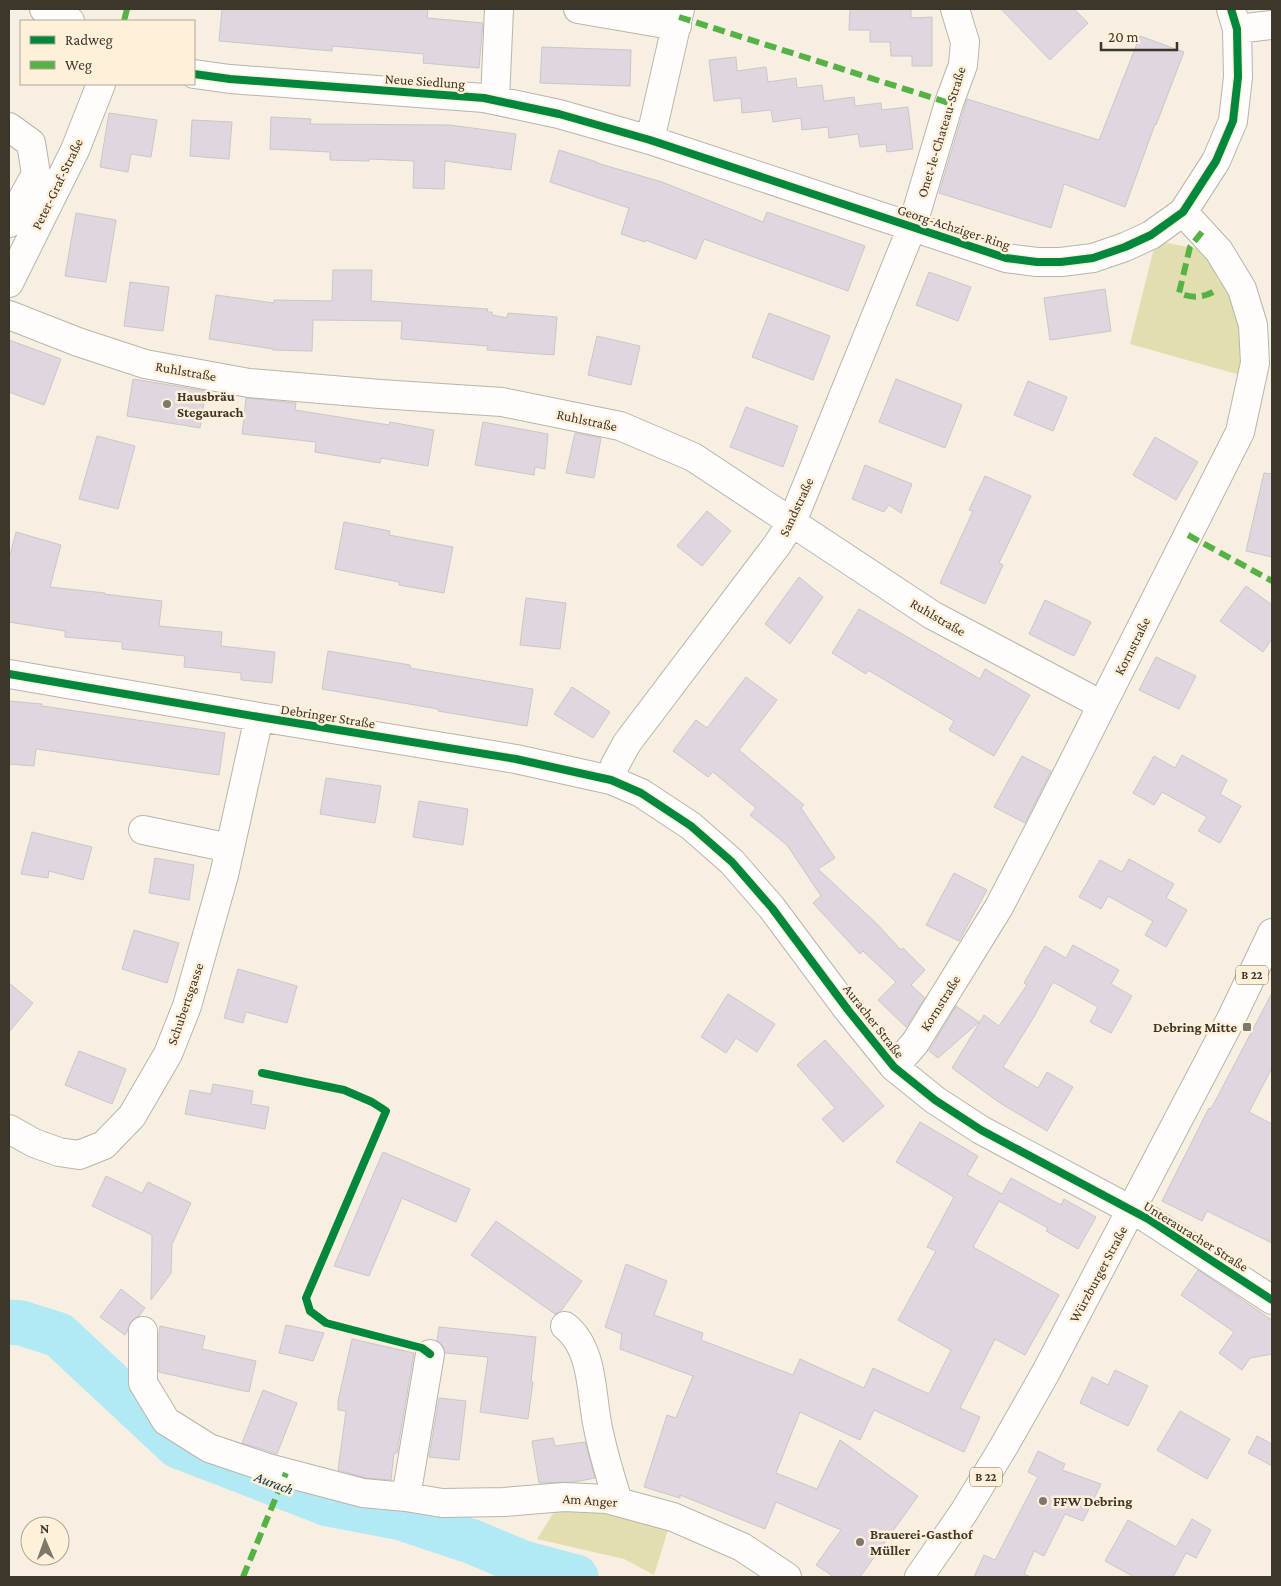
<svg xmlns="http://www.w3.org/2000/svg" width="1281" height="1586" viewBox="0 0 1281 1586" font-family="'Crimson Pro',serif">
<rect width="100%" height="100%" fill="#f7efe2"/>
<path fill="#e1dfaf" d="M1161,242L1205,250C1213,263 1224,276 1229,290C1239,318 1244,346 1240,375L1130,344L1155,244Z
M556,1509L613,1510L669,1527L654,1575L624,1559L537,1539Z"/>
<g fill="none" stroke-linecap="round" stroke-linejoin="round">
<path stroke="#b1e9f4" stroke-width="45" d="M9,1322L21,1323L59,1335L178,1446L328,1504L401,1518L473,1542L523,1563L576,1577"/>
</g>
<path fill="#e0d6df" stroke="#ccc6c6" d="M222,9H428L427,18L483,23L479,68L423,63L424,54L332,46V51L219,41Z
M850,9H911V18L932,17V66H912V56H891L890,42H870V30H849Z
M1001,9H1074L1088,23L1050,60Z
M1140,36L1184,52L1156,125L1155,124L1125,207L1064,184L1051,228L939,193L967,99L1099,140Z
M542,47L631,50L630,86L540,83Z
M736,57L737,71L766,67L768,82L796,78L797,88L822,85L824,101L854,97L855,106L881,103L882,110L908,107L913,149L887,152L886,144L860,147L858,134L829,138L828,127L802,130L801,118L773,122L771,110L742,113L741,98L714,101L709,60Z
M109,113L157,120L151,157L131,154L128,172L100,167Z
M271,117L311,119L310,124L450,125L516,134L511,170L445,161L444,189L413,188L414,161L369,159V161L330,160V152L270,149Z
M192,120L232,122L229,159L190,156Z
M559,150L597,162V163L662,182L763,222L767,212L865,246L848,291L704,239L696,259L645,240V242L621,234L629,208L550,182Z
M76,213L116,220L106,282L65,276Z
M333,270H372L371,301L488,309L487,312H492V315L507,318L508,313L557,317L554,355L487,350L488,346L401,339L402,321L313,320L312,351L273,350V349L209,339L216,295L274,303V300L332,301Z
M929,272L971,287L958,321L916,305Z
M130,282L169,287L163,331L124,326Z
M1105,289L1111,331L1050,340L1044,298Z
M769,313L830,336L813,380L752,357Z
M597,336L640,346L631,385L588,375Z
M9,340L61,359L44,405L9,392Z
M133,379L206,391L200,428L127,416Z
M896,379L962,405L945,448L879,422Z
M1028,381L1067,397L1053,431L1014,415Z
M246,398L296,403L295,410L389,425L390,422L434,430L428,466L381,458L380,463L315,452L316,442L242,434Z
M746,407L798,426L783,467L730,447Z
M483,422L548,434L545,469L535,467L534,475L475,465Z
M575,433L601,438L594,478L566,473Z
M97,436L135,446L118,509L79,499Z
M1155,437L1198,462L1176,500L1133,475Z
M865,465L912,484L901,513L889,505L884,512L852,499Z
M1264,473L1272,474V557L1246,551Z
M985,476L1031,496L999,563L1003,565L985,604L940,583L973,511L969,510Z
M707,511L731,531L702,566L677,546Z
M344,522L390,531L389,535L453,547L444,593L399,585V582L335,569Z
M16,532L61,545L50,587L105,593L104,594L162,601L159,626L222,632L221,646L275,652L272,683L241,680V673L184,667L185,656L122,649V642L65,637V631L9,622V559Z
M799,577L823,597L790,644L765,624Z
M1246,586L1272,605V639L1263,652L1220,621Z
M526,598L566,603L560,649L520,645Z
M1045,600L1091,622L1074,656L1029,634Z
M859,609L980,679L985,669L1030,695L994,756L949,730L954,721L868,670L866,674L832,653Z
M328,651L410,665V668L533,689L527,726L438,711V709L322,689Z
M1156,657L1196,676L1179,709L1139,690Z
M746,677L777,700L739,750L804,805L801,808L835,858L818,869L877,924L901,950L903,948L925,970L911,985L925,998L906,1027L878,1000L896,982L863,951L860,954L813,903L821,896L787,845L750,815L756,808L713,772L708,777L673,751L696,720L707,728Z
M572,687L610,712L593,738L554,714Z
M9,701L42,704V706L225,733L219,775L36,749L34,766L9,764Z
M1182,755L1227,780L1220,794L1241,806L1220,843L1198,831L1207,817L1162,792L1154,805L1133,793L1154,756L1175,768Z
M1022,756L1051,771L1025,823L994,807Z
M326,778L381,786L375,823L320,814Z
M419,801L468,809L463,845L413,837Z
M32,832L92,847L83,880L49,871L48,878L21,874Z
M155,858L194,865L189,900L149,893Z
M1129,859L1174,884L1166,898L1187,910L1166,947L1145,935L1153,921L1108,896L1101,909L1079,897L1100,860L1122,872Z
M954,873L987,890L959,941L926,925Z
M134,930L179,943L167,983L122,969Z
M1073,945L1119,970L1111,984L1132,996L1111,1033L1090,1022L1098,1007L1053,982L1035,1015L1003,1067L1038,1088L1047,1072L1073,1087L1047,1131L1000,1103L952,1068L984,1015L999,1026L1027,985L1024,983L1045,946L1066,958Z
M238,969L297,986L287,1023L246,1012L243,1023L224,1018Z
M9,983L33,1003L9,1032Z
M1272,993V1068L1249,1112L1272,1124V1243L1207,1211L1202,1221L1162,1201L1209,1108L1211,1109Z
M728,994L775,1024L757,1052L736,1038L726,1053L701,1037Z
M956,1006L979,1022L938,1058L929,1051Z
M825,1040L884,1106L843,1142L822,1119L835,1108L797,1065Z
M79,1051L126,1069L112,1104L65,1085Z
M213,1084L253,1091L251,1104L269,1107L265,1129L185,1114L190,1090L211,1094Z
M920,1122L978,1156L967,1175L1002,1194L1011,1178L1061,1205L1064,1199L1096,1217L1078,1249L1046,1231L1048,1228L999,1201L973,1247L1059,1295L1025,1355L995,1339L960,1408L980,1417L964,1452L874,1410L860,1440L800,1412L776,1473L817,1489L840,1440L918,1496L860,1577H834L816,1565L841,1530L776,1502L765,1529L680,1495V1498L644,1487L667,1415L676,1418L693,1376L620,1349L622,1334L605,1327L626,1264L667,1281L654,1315L703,1333L701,1340L793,1375L800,1359L864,1388L873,1368L929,1394L951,1350L898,1320L936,1251L927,1247L954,1197L896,1162Z
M383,1152L470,1189L456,1222L402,1198L369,1276L334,1266Z
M106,1176L142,1193L148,1182L191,1203L172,1244L171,1273L151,1300L152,1235L92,1206Z
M496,1221L582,1281L561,1311L555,1314L471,1255Z
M1198,1270L1272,1320V1354L1250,1358L1242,1370L1219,1353L1234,1332L1181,1295Z
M121,1289L145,1308L139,1316L135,1318L130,1323L127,1332L125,1335L100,1317Z
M286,1325L324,1333L313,1361L279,1353Z
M160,1326L205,1336L202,1349L256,1361L249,1392L159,1372V1333Z
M439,1327L536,1337L531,1382H533L528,1419L480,1412L488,1357L445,1353L444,1348L437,1341Z
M352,1339L414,1353L397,1453H394L391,1480L366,1478L338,1470L346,1411L338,1410V1401Z
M1115,1370L1148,1386L1128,1426L1080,1403L1092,1377L1108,1385Z
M263,1390L297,1403L277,1454L242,1443Z
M439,1398L466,1401L459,1460L429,1457Z
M1180,1411L1230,1439L1207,1479L1157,1450Z
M1257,1436L1272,1444V1466L1248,1453Z
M553,1438L555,1446L585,1442L595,1478L574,1482L539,1483L532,1441Z
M1038,1451L1065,1464L1062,1470L1101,1484L1083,1521L1065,1514L1044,1556L1034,1551L1024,1574L1031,1577H974L984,1555L995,1560L1038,1477L1028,1472Z
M1192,1519L1211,1530L1196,1558L1186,1553L1173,1577H1134L1105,1561L1128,1520L1176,1547Z"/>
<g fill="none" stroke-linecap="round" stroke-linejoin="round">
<defs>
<path id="minor" d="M44,9L70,21
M578,9L677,26
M1237,29L1272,25
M194,74L230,79L484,98L559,114L650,140L1006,258L1037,262H1061L1093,258L1125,247L1151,235L1183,212L1216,161L1233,121L1238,77L1237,29L1231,9
M495,100L499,9
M9,127L31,143L36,174L9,223
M650,140L680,9
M9,283L75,150L101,84
M9,315L78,342L145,364L249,383L380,394L502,402L620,426L693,457L932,615L1102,705
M9,674L259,717L516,759L611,780L641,793L691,826L732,862L772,908L848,1010L894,1067L935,1100L981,1130L1148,1219L1272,1300
M611,780L615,765L627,743L777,545L792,522L912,227L949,103L963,65L965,42L955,9
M143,830L230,848
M894,1067L915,1043L999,907L1040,828L1240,432L1255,363L1253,325L1242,289L1219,251L1183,212
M9,1129L34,1143L59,1152L79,1155L104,1145L132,1116L168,1054L187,1006L224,875L259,717
M565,1326C593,1348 591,1391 597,1423C602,1449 610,1476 618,1501
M143,1331V1383L166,1421L209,1448L268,1468L363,1493L406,1497L442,1503L504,1502L564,1497L607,1499L673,1517L742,1547L787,1577
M406,1497L430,1354"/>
<path id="major" d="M919,1577L964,1512L1004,1446L1046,1372L1232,1017L1272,933"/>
</defs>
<use href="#minor" stroke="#bab4a9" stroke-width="30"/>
<use href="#major" stroke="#bab4a9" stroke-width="30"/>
<use href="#minor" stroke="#fefdfb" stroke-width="28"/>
<use href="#major" stroke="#fefdfb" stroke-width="28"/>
<path stroke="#57b246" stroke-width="6" stroke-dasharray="12 6" stroke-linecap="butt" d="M679,17L949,103
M124,21L127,9
M1202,232L1190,247L1179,293C1190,298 1202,298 1213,292
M1188,535L1272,581
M243,1577L286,1473"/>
<defs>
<path id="cycleway" d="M194,74L230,79L484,98L559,114L650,140L1006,258L1037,262H1061L1093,258L1125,247L1151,235L1183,212L1216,161L1233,121L1238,77L1237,29L1231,9
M9,674L259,717L516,759L611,780L641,793L691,826L732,862L772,908L848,1010L894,1067L935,1100L981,1130L1148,1219L1272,1300
M262,1073L344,1090L372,1102L386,1111L306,1298L310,1311L326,1323L422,1348L430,1354"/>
</defs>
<use href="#cycleway" stroke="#fff0da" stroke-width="11"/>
<use href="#cycleway" stroke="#00873e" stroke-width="8"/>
</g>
<g fill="#7e776b" stroke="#fff0da" stroke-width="2">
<circle cx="167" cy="404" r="5"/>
<rect x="1242" y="1022" width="10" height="10" rx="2.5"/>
<circle cx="1043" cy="1501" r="5"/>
<circle cx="860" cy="1542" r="5"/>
</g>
<g text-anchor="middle" stroke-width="5" stroke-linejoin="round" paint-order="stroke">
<g fill="#fff0da" stroke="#776e60" stroke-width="1">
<rect x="1236" y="965.5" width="32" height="19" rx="4"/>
<rect x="970" y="1467.5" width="32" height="19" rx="4"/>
</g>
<g font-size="12" font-weight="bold" fill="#3d362b">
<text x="1252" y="979">B 22</text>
<text x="986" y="1481">B 22</text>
</g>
<g font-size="14" fill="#3d362b" stroke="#fff0da">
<text transform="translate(425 81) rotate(4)" y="5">Neue Siedlung</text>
<text transform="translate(941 132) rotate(-73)" y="5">Onet-le-Chateau-Straße</text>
<text transform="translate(57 184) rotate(-64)" y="5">Peter-Graf-Straße</text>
<text transform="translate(954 227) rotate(18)" y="5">Georg-Achziger-Ring</text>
<text transform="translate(186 371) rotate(10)" y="5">Ruhlstraße</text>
<text transform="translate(587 420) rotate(12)" y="5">Ruhlstraße</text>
<text transform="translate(796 507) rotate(-65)" y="5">Sandstraße</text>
<text transform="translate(938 617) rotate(30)" y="5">Ruhlstraße</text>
<text transform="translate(1132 646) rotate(-63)" y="5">Kornstraße</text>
<text transform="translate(328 716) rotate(9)" y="5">Debringer Straße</text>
<text transform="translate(940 1003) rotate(-58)" y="5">Kornstraße</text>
<text transform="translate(185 1004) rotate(-71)" y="5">Schubertsgasse</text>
<text transform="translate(874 1021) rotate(52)" y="5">Auracher Straße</text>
<text transform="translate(1196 1236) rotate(32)" y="5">Unterauracher Straße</text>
<text transform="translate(1098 1274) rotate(-62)" y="5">Würzburger Straße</text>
<text transform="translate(590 1500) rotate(4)" y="5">Am Anger</text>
</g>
<g font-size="14" font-weight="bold" fill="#3d362b" stroke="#fff0da" text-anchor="start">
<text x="177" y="401">Hausbräu<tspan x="177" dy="16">Stegaurach</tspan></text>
<text x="1237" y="1032" text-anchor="end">Debring Mitte</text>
<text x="1053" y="1506">FFW Debring</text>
<text x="870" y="1539">Brauerei-Gasthof<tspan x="870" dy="16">Müller</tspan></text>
</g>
<g font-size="15" font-style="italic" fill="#003540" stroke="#fff0da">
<text transform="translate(274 1483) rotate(21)" y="5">Aurach</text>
</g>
</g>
<rect width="1281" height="1586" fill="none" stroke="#3d362b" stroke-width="20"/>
<rect x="20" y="20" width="175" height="65" fill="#fff0da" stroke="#b1a694"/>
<rect x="30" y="36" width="25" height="8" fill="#00873e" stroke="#b1a694"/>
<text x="65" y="45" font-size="15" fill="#3d362b">Radweg</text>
<rect x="30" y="61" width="25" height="8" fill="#57b246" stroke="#b1a694"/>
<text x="65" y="70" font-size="15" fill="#3d362b">Weg</text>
<g transform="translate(45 1541) rotate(358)"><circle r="24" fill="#fff0da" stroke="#b1a694"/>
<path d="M0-4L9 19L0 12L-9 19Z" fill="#7e776b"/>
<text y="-8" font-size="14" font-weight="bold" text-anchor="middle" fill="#3d362b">N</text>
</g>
<path d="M1101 42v8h76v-8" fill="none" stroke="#3d362b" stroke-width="2.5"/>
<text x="1108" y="42" font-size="15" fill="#3d362b" stroke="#fff0da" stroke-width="4" paint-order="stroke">20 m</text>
</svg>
